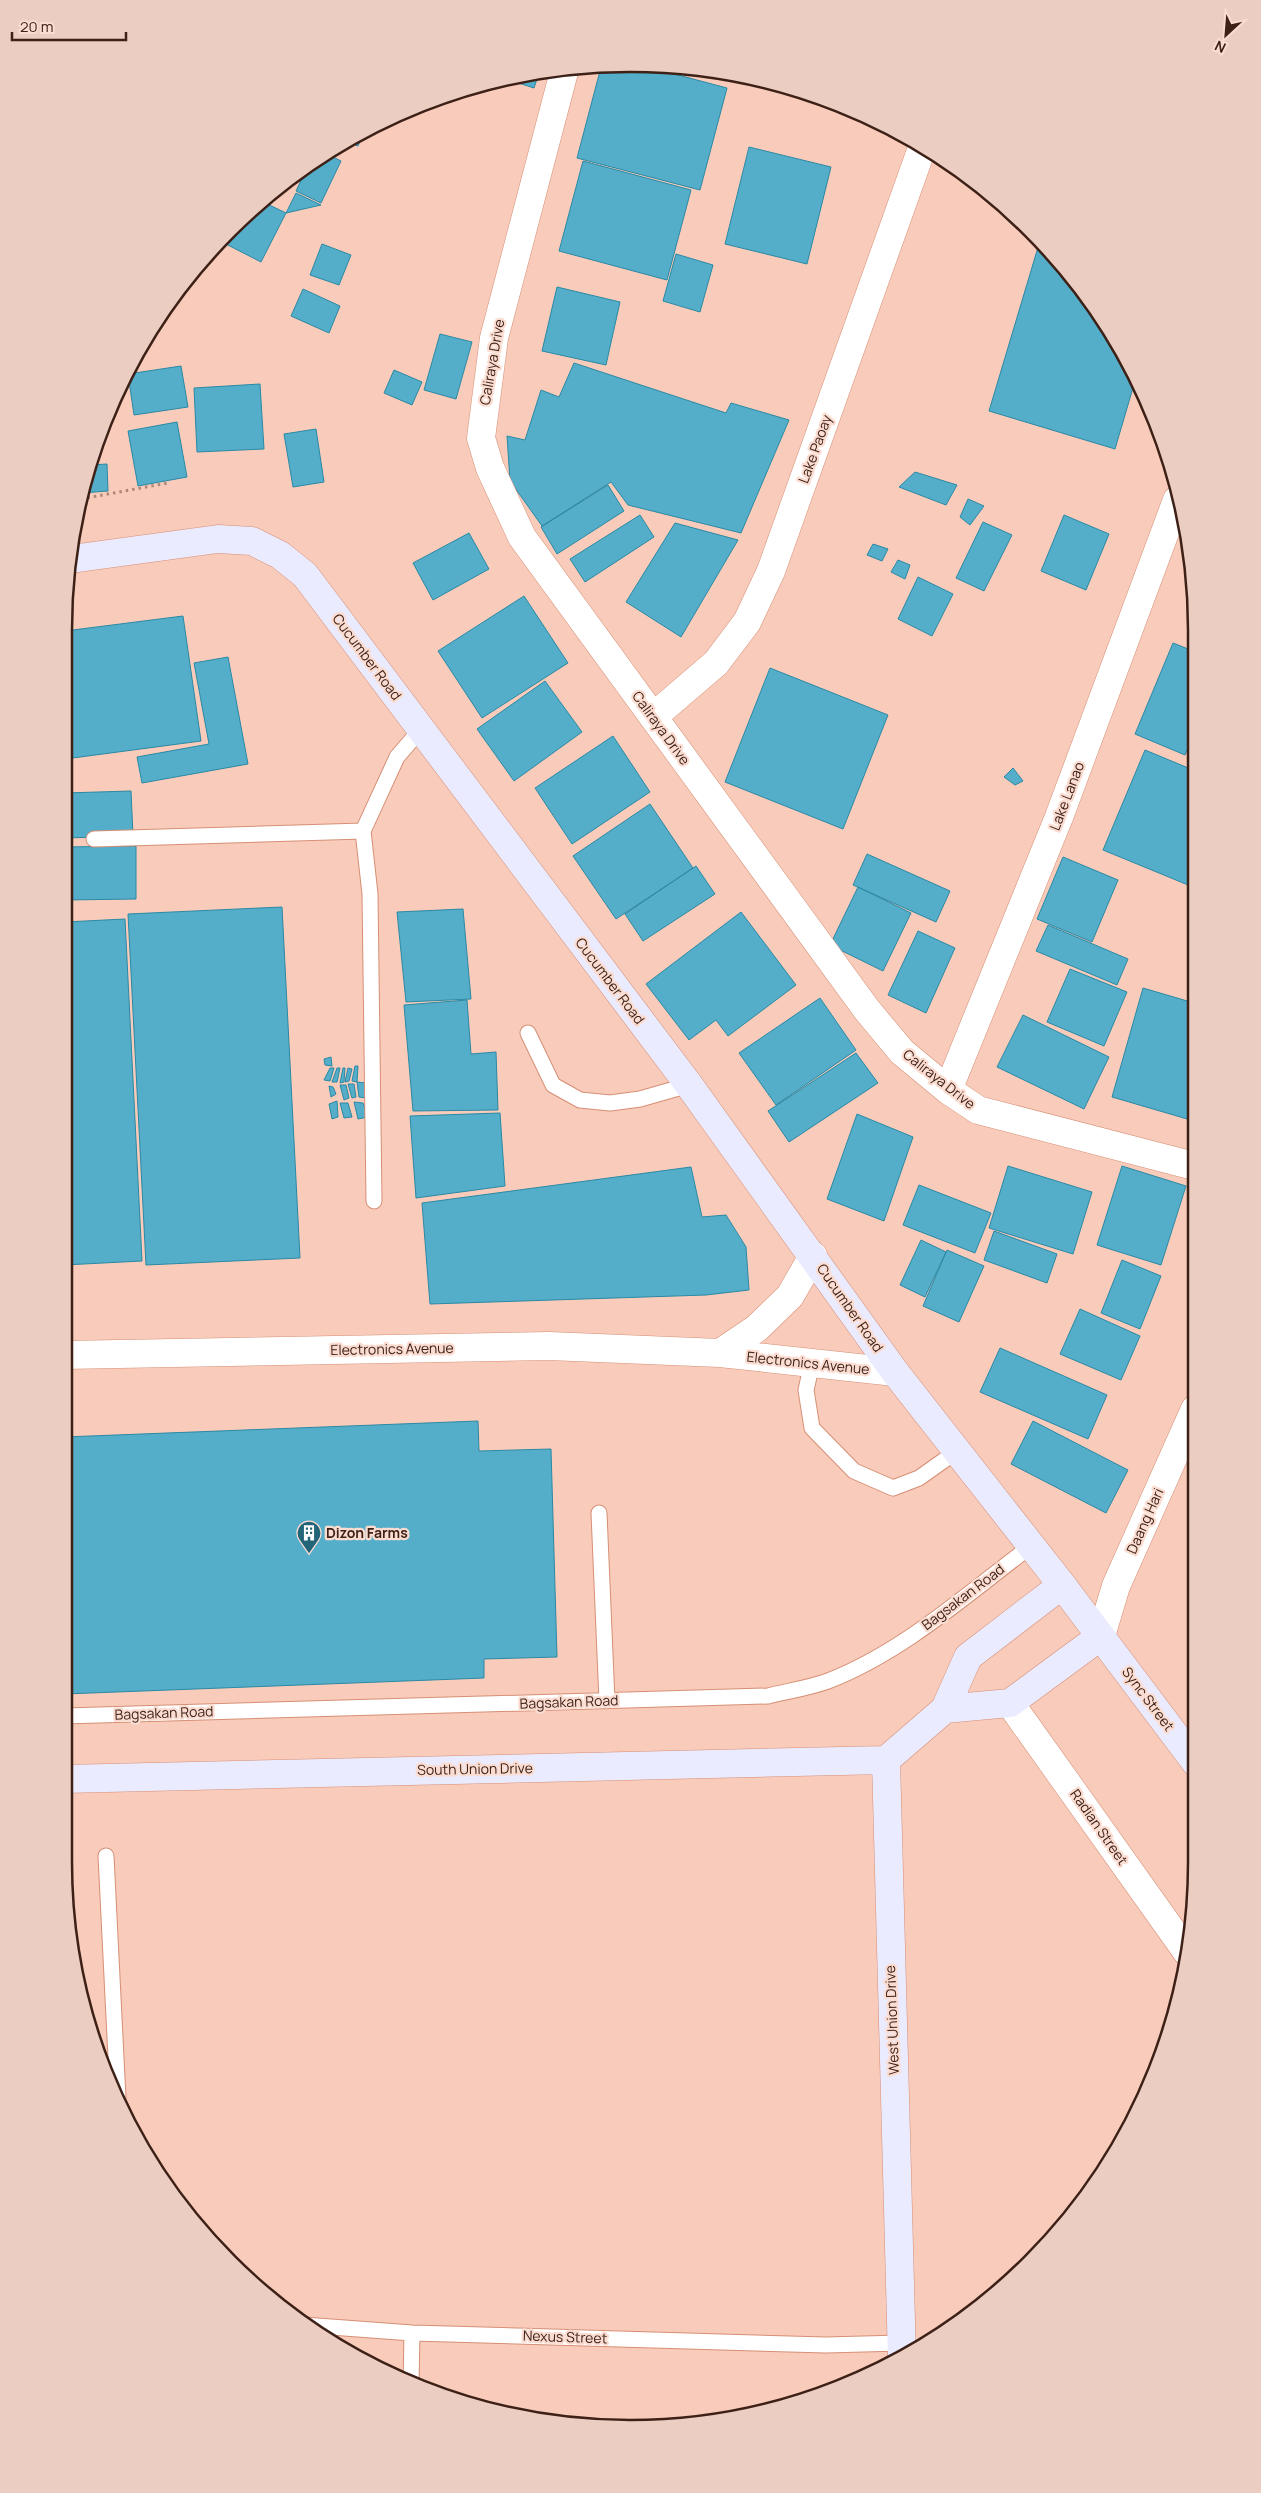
<svg xmlns="http://www.w3.org/2000/svg" width="1261" height="2493" viewBox="0 0 1261 2493" font-family="Manrope,sans-serif">
<rect width="100%" height="100%" fill="#f9cbba"/>
<path fill="#54aeca" stroke="#2a89a4" d="M644,66L727,88L700,190L577,158L601,67Z
M539,73L534,88L509,80Z
M364,132L358,146L345,141L347,140Z
M749,147L831,167L807,264L725,244Z
M327,154L341,161L321,203L296,191L307,168Z
M583,161L691,190L667,280L559,251Z
M296,193L321,205L286,213Z
M261,201L286,213L261,262L222,242Z
M322,244L351,255L339,285L310,275Z
M1039,244L1080,286L1135,381L1115,449L989,411Z
M676,254L713,265L700,312L663,301Z
M557,287L620,302L606,365L542,351Z
M303,289L340,306L329,333L291,316Z
M440,334L472,342L456,399L424,390Z
M574,363L726,413L731,403L789,420L741,533L628,505L611,482L542,526L510,481L507,436L525,440L541,390L559,397Z
M181,366L188,407L134,415L128,374Z
M394,370L422,382L412,405L384,393Z
M260,384L264,449L197,452L194,388Z
M177,422L187,477L138,486L128,431Z
M316,429L324,482L293,487L284,434Z
M107,464L108,491L82,493L90,465Z
M915,472L957,485L946,505L899,487Z
M608,485L624,511L557,554L541,527Z
M968,499L984,506L970,525L960,517Z
M640,515L654,537L585,582L570,559Z
M1064,515L1109,534L1086,590L1041,571Z
M983,522L1012,535L984,591L956,578Z
M675,523L738,540L681,637L626,602Z
M469,533L489,569L433,600L413,563Z
M873,544L888,549L882,561L867,555Z
M898,560L910,565L905,579L891,572Z
M918,577L953,594L932,636L898,619Z
M524,596L568,663L482,718L438,651Z
M183,616L201,741L65,759V631Z
M1173,643L1193,651V737L1185,755L1135,734Z
M228,657L248,764L142,783L137,757L209,744L194,663Z
M770,668L888,715L843,829L725,782Z
M545,681L582,732L514,781L477,729Z
M613,736L650,792L572,844L535,788Z
M1145,750L1193,770V887L1103,850Z
M1013,768L1023,781L1015,785L1004,777Z
M131,791L133,836L65,838V793Z
M650,804L693,868L616,919L573,856Z
M136,846V899L65,900V847Z
M867,854L950,891L936,922L853,885Z
M1063,857L1118,880L1092,942L1037,919Z
M696,866L715,894L643,941L625,914Z
M858,887L911,913L883,971L830,945Z
M282,907L300,1258L146,1265L128,914Z
M463,909L471,999L406,1002L397,912Z
M741,912L796,985L728,1036L716,1020L689,1040L646,984Z
M125,919L142,1261L64,1265L65,922Z
M1048,925L1128,959L1117,985L1036,951Z
M918,931L955,948L926,1013L888,995Z
M1070,969L1127,992L1104,1046L1047,1022Z
M1143,988L1194,1003V1121L1112,1097Z
M820,998L856,1050L776,1105L739,1053Z
M467,1000L471,1054L496,1052L498,1110L413,1111L404,1005Z
M1023,1015L1109,1057L1084,1109L997,1067Z
M856,1053L878,1083L789,1142L768,1111Z
M331,1057L332,1066L325,1065L324,1059Z
M355,1066H358L357,1082L352,1081Z
M330,1068H334L330,1081L324,1080Z
M337,1068H340L337,1082H332Z
M343,1068H345L344,1082L340,1083Z
M348,1068L352,1069L349,1081L345,1082Z
M357,1082L366,1083V1098L359,1097Z
M348,1084H354L356,1097L352,1098Z
M340,1085H346L349,1098L344,1100Z
M329,1086L333,1087L336,1094L331,1097Z
M337,1101L338,1117L332,1119L329,1104Z
M354,1102L363,1103L368,1117L358,1119Z
M340,1103H348L352,1117L344,1118Z
M500,1113L505,1186L416,1198L410,1116Z
M857,1114L913,1137L884,1221L827,1199Z
M1008,1166L1092,1192L1073,1254L989,1228Z
M1122,1166L1186,1186L1161,1265L1097,1245Z
M691,1167L702,1217L726,1215L746,1247L749,1290L706,1295L430,1304L422,1203Z
M919,1185L991,1213L975,1253L903,1225Z
M994,1231L1057,1254L1047,1283L984,1260Z
M921,1240L946,1252L925,1297L900,1285Z
M947,1250L984,1266L959,1322L923,1306Z
M1122,1260L1161,1276L1140,1329L1101,1313Z
M1080,1309L1140,1336L1121,1380L1060,1354Z
M1000,1348L1107,1395L1088,1439L980,1392Z
M478,1421L479,1451L551,1449L557,1657L484,1659V1678L64,1694V1437Z
M1033,1421L1128,1470L1106,1513L1011,1464Z"/>
<g fill="none" stroke-linecap="round" stroke-linejoin="round">
<defs>
<path id="lane" d="M363,831L370,894L374,1201
M94,839L363,831L397,757L421,729
M528,1033L553,1085L580,1100L610,1103L640,1099L689,1085
M812,1363L806,1390L812,1428L854,1471L893,1488L919,1478L957,1451
M599,1513L607,1701
M64,1716L768,1696C788,1691 809,1688 828,1681C903,1652 967,1594 1031,1546
M106,1856L118,2098
M304,2325L412,2333L826,2345L901,2343
M411,2385L412,2333"/>
<path id="street" d="M565,68L494,338L481,438L490,468L522,537L867,1010L902,1052L948,1090L978,1110L1194,1166
M653,717L716,663L747,622L771,571L922,148
M948,1090L1059,817L1177,500
M720,1353L757,1328L790,1296L813,1256
M64,1355L549,1346L720,1353L895,1372
M1101,1636L1116,1586L1195,1409
M1010,1703L1187,1952"/>
<path id="secondary" d="M71,559L218,539L252,541L280,555L305,575L689,1085L895,1372L1062,1585L1196,1763
M945,1709L1010,1703L1101,1636
M886,1760L902,2359
M886,1760L945,1709L968,1657L1062,1585
M64,1779L886,1760"/>
</defs>
<use href="#lane" stroke="#d68f75" stroke-width="17"/>
<use href="#street" stroke="#d68f75" stroke-width="29"/>
<use href="#secondary" stroke="#d68f75" stroke-width="29"/>
<path stroke="#af887a" stroke-width="3" stroke-dasharray="2.5 4" stroke-linecap="butt" d="M81,499L168,483"/>
<use href="#lane" stroke="#fff" stroke-width="15"/>
<use href="#street" stroke="#fff" stroke-width="28"/>
<use href="#secondary" stroke="#eaebff" stroke-width="28"/>
</g>
<defs>
<symbol id="building-pin" viewBox="-11 -11 22 30"><path d="M0 17L-7.5 6A9.5 9.5 0 1 1 7.5 6Z" fill="#236578" stroke="#fbdcd1"/><path d="M-4-6H4V6H1V3H-1V6H-4ZM-2.5-4.3h1.7v1.8h-1.7ZM.8-4.3h1.7v1.8H.8ZM-2.5-1h1.7V.8h-1.7ZM.8-1h1.7V.8H.8Z" fill="#fff"/></symbol>
</defs>
<g fill-rule="evenodd">
<use href="#building-pin" x="295" y="1519" width="28" height="38"/>
</g>
<g text-anchor="middle" stroke-width="4.5" stroke-linejoin="round" paint-order="stroke">
<g font-size="14" fill="#3d2117" stroke="#fbdcd1">
<text transform="translate(492 362) rotate(-80)" y="5">Caliraya Drive</text>
<text transform="translate(815 449) rotate(-70)" y="5">Lake Paoay</text>
<text transform="translate(367 657) rotate(53)" y="5">Cucumber Road</text>
<text transform="translate(661 728) rotate(54)" y="5">Caliraya Drive</text>
<text transform="translate(1067 796) rotate(-69)" y="5">Lake Lanao</text>
<text transform="translate(610 981) rotate(53)" y="5">Cucumber Road</text>
<text transform="translate(939 1079) rotate(38)" y="5">Caliraya Drive</text>
<text transform="translate(850 1308) rotate(55)" y="5">Cucumber Road</text>
<text transform="translate(392 1349) rotate(-1)" y="5">Electronics Avenue</text>
<text transform="translate(808 1363) rotate(6)" y="5">Electronics Avenue</text>
<text transform="translate(1145 1521) rotate(-66)" y="5">Daang Hari</text>
<text transform="translate(963 1597) rotate(-37)" y="5">Bagsakan Road</text>
<text transform="translate(1148 1699) rotate(53)" y="5">Sync Street</text>
<text transform="translate(569 1702) rotate(-2)" y="5">Bagsakan Road</text>
<text transform="translate(164 1713) rotate(-2)" y="5">Bagsakan Road</text>
<text transform="translate(475 1769) rotate(-1)" y="5">South Union Drive</text>
<text transform="translate(1099 1827) rotate(55)" y="5">Radian Street</text>
<text transform="translate(892 2020) rotate(-92)" y="5">West Union Drive</text>
<text transform="translate(565 2337) rotate(2)" y="5">Nexus Street</text>
</g>
<g font-size="14" font-weight="bold" fill="#3d2117" stroke="#fbdcd1" text-anchor="start">
<text x="326" y="1538">Dizon Farms</text>
</g>
</g>
<path d="M0 0H1261V2493H0ZM630 72H630A558 558 0 0 1 1188 630V1862A558 558 0 0 1 630 2420H630A558 558 0 0 1 72 1862V630A558 558 0 0 1 630 72Z" fill="#eccdc2" fill-rule="evenodd"/>
<path fill="none" stroke="#3d2117" stroke-width="2.5" d="M630 72H630A558 558 0 0 1 1188 630V1862A558 558 0 0 1 630 2420H630A558 558 0 0 1 72 1862V630A558 558 0 0 1 630 72Z"/>
<g transform="translate(1226 35) rotate(206)" stroke="#fbdcd1" stroke-width="4" paint-order="stroke">
<path d="M0-4L9 19L0 12L-9 19Z" fill="#3d2117"/>
<text y="-8" font-size="14" font-weight="bold" text-anchor="middle" fill="#3d2117">N</text>
</g>
<path d="M12 32v8h114v-8" fill="none" stroke="#3d2117" stroke-width="2.5"/>
<text x="20" y="32" font-size="15" fill="#3d2117" stroke="#fbdcd1" stroke-width="4" paint-order="stroke">20 m</text>
</svg>
